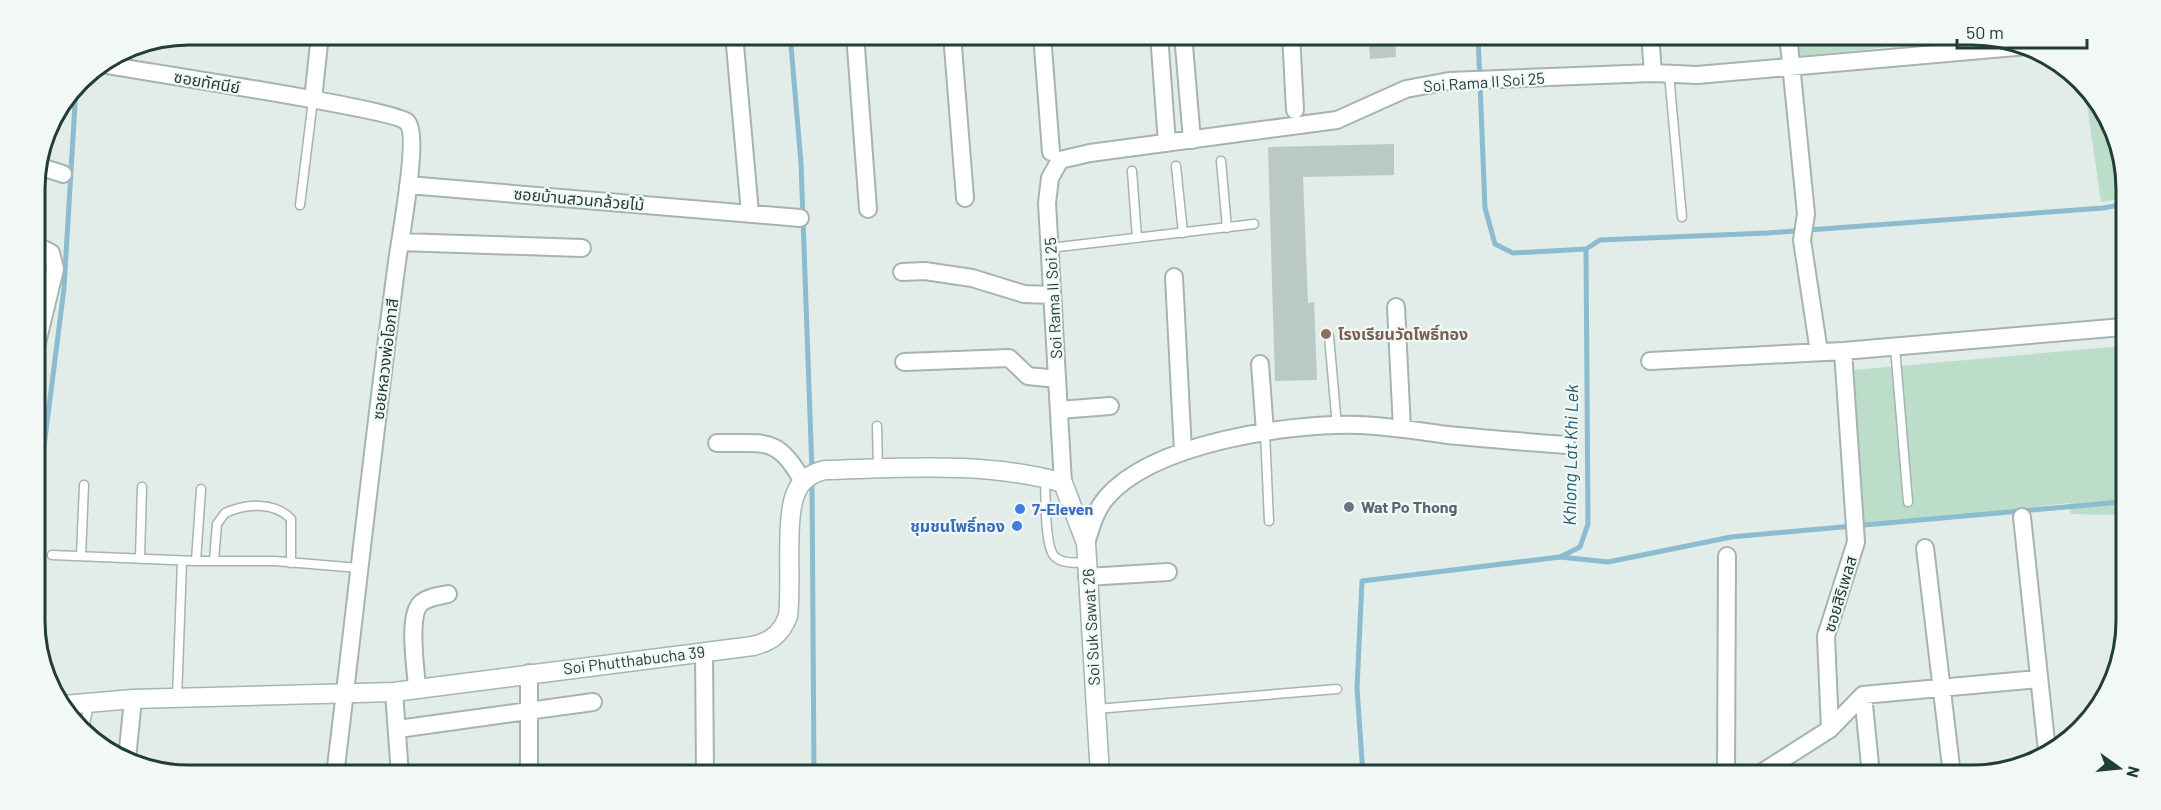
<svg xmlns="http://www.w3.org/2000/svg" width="2161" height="810" viewBox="0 0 2161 810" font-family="Barlow,'Noto Sans Thai',sans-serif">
<rect width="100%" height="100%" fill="#e2ece9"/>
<path fill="#bbddc9" d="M1972,34L1990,37L1799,56L1797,35Z
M2084,84L2088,87L2125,168V198L2101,202Z
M2123,346L2120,515L2071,514L2069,503L1863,527L1854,370Z"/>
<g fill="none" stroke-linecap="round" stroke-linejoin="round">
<path stroke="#8bbcd0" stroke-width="5" d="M790,34L801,163L812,471
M1586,249L1600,240L1767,233L2103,208L2125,204
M812,480L814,775
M37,502L64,288L76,87
M1560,557L1608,562L1731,537L2121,502
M1363,775L1357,688L1362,581L1560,557L1580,547L1588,524L1586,249L1513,253L1495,244L1485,208L1478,34"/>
</g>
<path fill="#bac9c5" d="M1368,34H1395L1396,57L1370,59Z
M1394,144V175L1303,177L1308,303L1314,302L1317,380L1275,381L1268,147Z"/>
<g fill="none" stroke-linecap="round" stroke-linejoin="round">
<defs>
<path id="lane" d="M1669,74L1682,217
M1221,161L1227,228
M1176,166L1183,233
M1132,171L1137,238
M300,205L313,100
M1050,248L1254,224
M1329,336L1337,426
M1895,347L1908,502
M877,426L878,468
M1265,432L1269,521
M1045,479C1046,495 1044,547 1055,557C1063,564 1077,563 1087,562
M52,555L196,561L201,489
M81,556L84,485
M140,558L142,487
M214,560L217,524L225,513C246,504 274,501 291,519V563
M196,561H275L359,568
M177,699L182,562
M1096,709L1337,689
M84,730L89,703"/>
<path id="street" d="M734,34L750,213
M855,34L868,209
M952,34L965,198
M1042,34L1051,152
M1159,34L1167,143
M1183,34L1192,140
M1291,34L1295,110
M1650,34L1653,73
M1788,34L1806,214L1802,240L1819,352
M101,64C139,71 394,109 407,122C420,135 400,239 397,262C374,433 356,604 335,775
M313,100L320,34
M38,166L63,174
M408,185L800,218
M400,242L582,248
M35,245L51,253L55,269L36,347
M902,272L925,271L972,278L1024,294L1052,295
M1174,277L1183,452
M1396,307L1402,429
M1650,361L1843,351L2123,327
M904,362L1009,358L1028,376L1057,379
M1260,364L1265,432
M1059,410L1110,406
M717,443C764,444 778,435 803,482
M1063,483L1047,203L1050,178L1060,160L1090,153L1337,120L1406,89L1449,81L1653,73L1697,75L2027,46
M2022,517L2047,751
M1086,543C1091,528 1095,511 1106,498C1153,443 1288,423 1358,425C1388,426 1419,431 1448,435C1488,439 1527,442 1566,445
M1925,548L1952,775
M1087,577L1168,572
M704,652L705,775
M529,673V775
M417,688C416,669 407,616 421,603C428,597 439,596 448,594
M394,692L400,775
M1863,695L1871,775
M398,729L593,702
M1830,729L1826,636L1856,542L1843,351
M127,759L133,699
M1726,775L1727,556
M1758,775L1830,729L1863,695L2038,679"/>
<path id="secondary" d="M64,705L133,699L394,692L753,646C772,641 781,634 788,616C792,584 785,521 795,495C800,481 811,473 825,470C903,468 987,461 1063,483L1086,543L1100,775"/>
</defs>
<use href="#lane" stroke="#a5b4b1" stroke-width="11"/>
<use href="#street" stroke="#a5b4b1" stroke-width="20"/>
<use href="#secondary" stroke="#a0b7b2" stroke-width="21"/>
<use href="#lane" stroke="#fff" stroke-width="8"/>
<use href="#street" stroke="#fff" stroke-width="16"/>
<use href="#secondary" stroke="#fff" stroke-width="18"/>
</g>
<circle fill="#8d6e63" stroke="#f2f8f6" stroke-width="2" cx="1326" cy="334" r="6"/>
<circle fill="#6b7280" stroke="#f2f8f6" stroke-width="2" cx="1349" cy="507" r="6"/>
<g fill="#3f7fe0" stroke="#f2f8f6" stroke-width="2">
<circle cx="1020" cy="509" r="6"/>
<circle cx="1017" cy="526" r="6"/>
</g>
<g text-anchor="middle" stroke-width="4.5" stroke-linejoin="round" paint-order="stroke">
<g font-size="16" fill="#223c39" stroke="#f2f8f6">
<text transform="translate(207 82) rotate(10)" y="6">ซอยทัศนีย์</text>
<text transform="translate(1484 82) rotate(-4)" y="6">Soi Rama II Soi 25</text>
<text transform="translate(579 199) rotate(5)" y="6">ซอยบ้านสวนกล้วยไม้</text>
<text transform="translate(1053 298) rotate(-93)" y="6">Soi Rama II Soi 25</text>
<text transform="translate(385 359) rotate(-83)" y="6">ซอยหลวงพ่อโอภาสี</text>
<text transform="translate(1840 594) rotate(-73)" y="6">ซอยสิริเพลส</text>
<text transform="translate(1091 627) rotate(-93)" y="6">Soi Suk Sawat 26</text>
<text transform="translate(634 660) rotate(-7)" y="6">Soi Phutthabucha 39</text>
</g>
<g font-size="16" font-weight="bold" fill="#785e54" stroke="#f2f8f6" text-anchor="start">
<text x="1338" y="340">โรงเรียนวัดโพธิ์ทอง</text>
</g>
<g font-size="16" font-weight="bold" fill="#5b616d" stroke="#f2f8f6" text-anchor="start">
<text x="1361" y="513">Wat Po Thong</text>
</g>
<g font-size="16" font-weight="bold" fill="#366cbe" stroke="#f2f8f6" text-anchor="start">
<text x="1032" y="515">7-Eleven</text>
<text x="1005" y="532" text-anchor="end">ชุมชนโพธิ์ทอง</text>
</g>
<g font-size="18" font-style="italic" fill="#1d5c77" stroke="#f2f8f6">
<text transform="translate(1571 455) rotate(-89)" y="6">Khlong Lat Khi Lek</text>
</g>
</g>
<path d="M0 0H2161V810H0ZM189 45H1972A144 144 0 0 1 2116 189V621A144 144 0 0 1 1972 765H189A144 144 0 0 1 45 621V189A144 144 0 0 1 189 45Z" fill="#f2f8f6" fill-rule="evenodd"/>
<path fill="none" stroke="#223c39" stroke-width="3" d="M189 45H1972A144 144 0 0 1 2116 189V621A144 144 0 0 1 1972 765H189A144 144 0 0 1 45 621V189A144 144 0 0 1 189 45Z"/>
<g transform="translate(2119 768) rotate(105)" stroke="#f2f8f6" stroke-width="4.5" paint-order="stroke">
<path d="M0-4.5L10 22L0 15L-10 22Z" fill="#223c39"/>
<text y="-9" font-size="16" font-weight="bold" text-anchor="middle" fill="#223c39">N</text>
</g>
<path d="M1957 39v9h130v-9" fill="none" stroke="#223c39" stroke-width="3"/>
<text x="1966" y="39" font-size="18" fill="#223c39" stroke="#f2f8f6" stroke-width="4.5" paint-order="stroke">50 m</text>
</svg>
